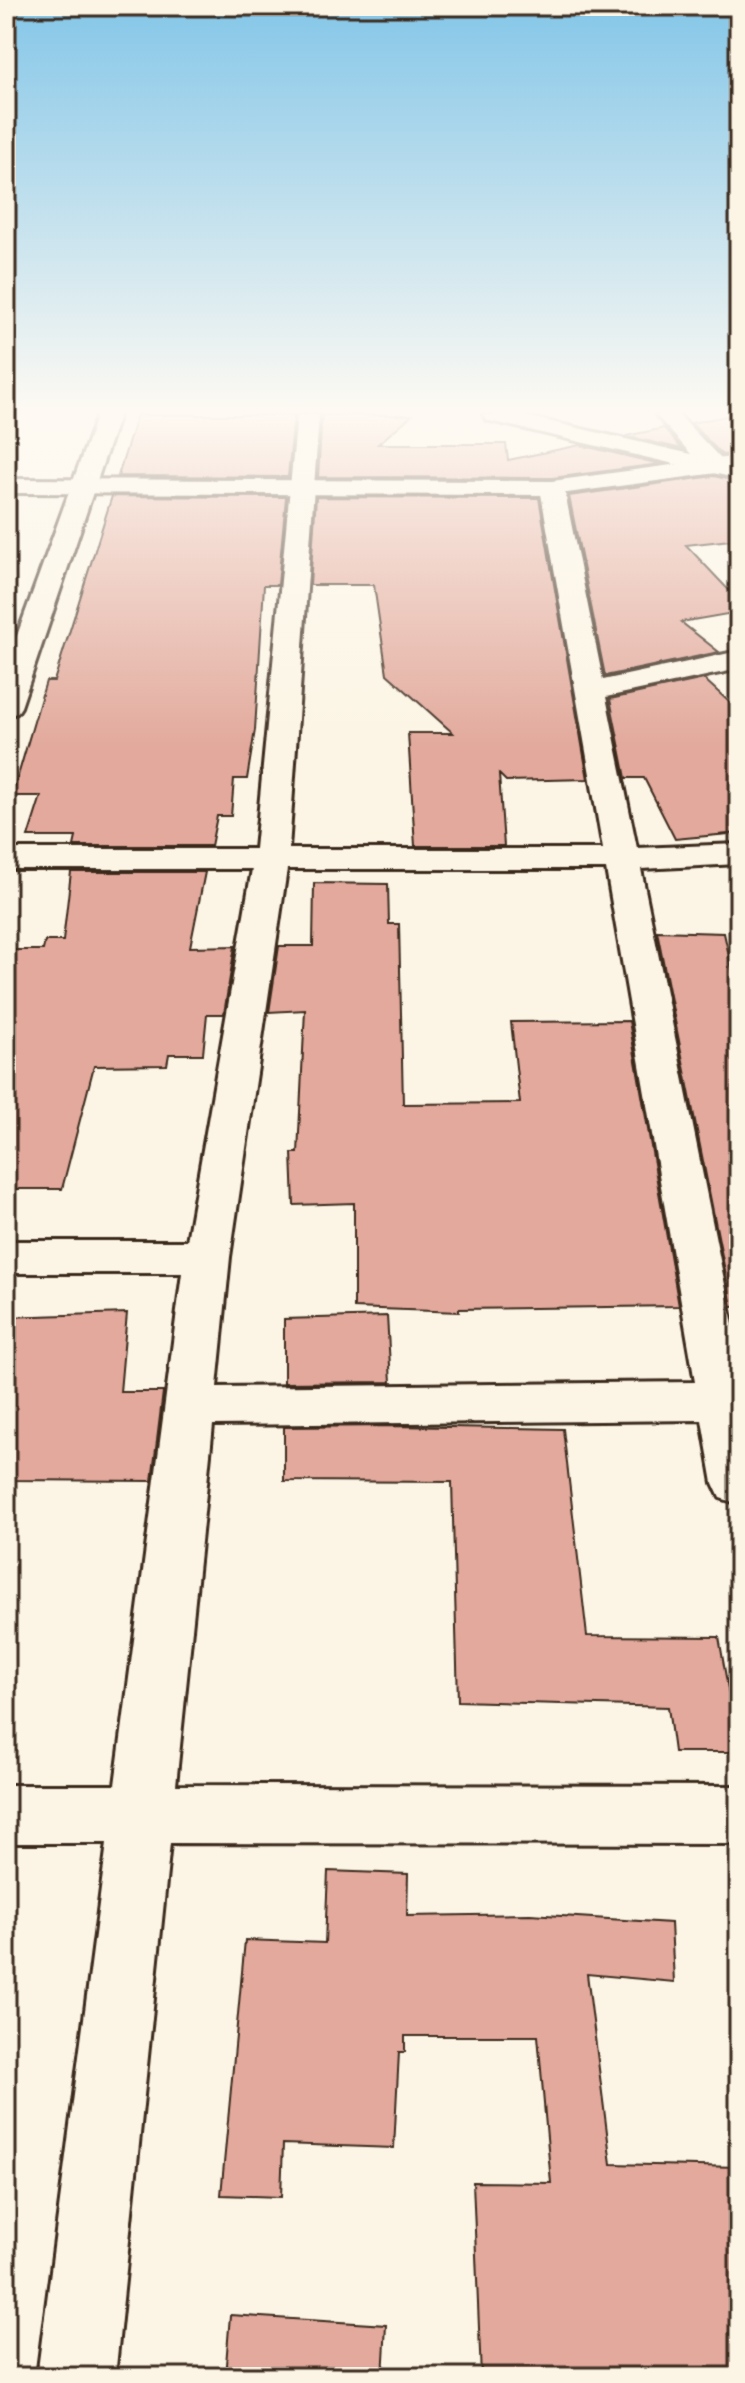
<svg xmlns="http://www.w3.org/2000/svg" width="745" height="2383" viewBox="0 0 745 2383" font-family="Pangolin,sans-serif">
<rect width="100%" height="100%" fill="#fcf5e5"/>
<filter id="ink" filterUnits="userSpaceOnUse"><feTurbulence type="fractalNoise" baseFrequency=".0125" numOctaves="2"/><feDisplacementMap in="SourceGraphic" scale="16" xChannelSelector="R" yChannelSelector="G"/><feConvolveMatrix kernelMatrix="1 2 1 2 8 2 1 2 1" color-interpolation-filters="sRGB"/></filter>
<g filter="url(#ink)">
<path fill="#e2a99c" stroke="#3b2a1e" stroke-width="2" d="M137,415H294L288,477L118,476Z
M322,415H412L378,444H506L508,460L580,445L660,464L552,478L318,477Z
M732,415H739V453L722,455L691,423Z
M664,428L682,449L626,436Z
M714,476L739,482V539L686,545L739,601V612L681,622L719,652L605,676L569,496Z
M112,496L286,497L278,585H264L255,730L247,779H234L231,816H217L211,846H74L76,837H28L41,796H12L46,681H54Z
M316,497L539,498L588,779L506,781L499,774L504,846H415L408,733H453L387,674L374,585H310Z
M704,679L739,711V833L675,839L644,778H626L610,699Z
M71,872H205L190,947L235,946L224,1014H207L203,1054H169L167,1065L94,1066L62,1189H6V950H43L45,941H63Z
M314,883L388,884L389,924H399L403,1104L520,1103L511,1022L629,1021L679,1306L459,1309V1312L354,1308V1203L294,1205L292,1153H298L305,1010L269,1012L279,946H313Z
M657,931L724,933L739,1000V1306H732Z
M127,1313L120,1392H163L152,1481L6,1480V1317Z
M387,1316L391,1382L284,1383V1319Z
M394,1426L563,1429L587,1636L719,1637L739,1752H674L668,1707L458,1701L452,1482L284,1481V1427Z
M328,1871L408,1874L407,1916L530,1914L671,1923L674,1982L587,1974L611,2164L739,2167V2377H481L473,2182L551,2183L538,2036H405V2052H399L394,2148L283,2144L281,2197L221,2195L245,1940L325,1943Z
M230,2315L386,2325L383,2377H225Z"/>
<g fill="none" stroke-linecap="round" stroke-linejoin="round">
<defs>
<path id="street" d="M97,415H119L21,707L17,713L6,716V666Z
M297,415H319L289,849H603L540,488L544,483L552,481L564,488L603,680L739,651V669L606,697L637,848L739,844V864L641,869L739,1354V1504L720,1498L713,1483L702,1420L213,1425L176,1785L739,1786V1844L170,1843L115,2377H37L107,1843H6V1785H115L182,1273H6V1241H187L252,869H6V849H255ZM287,869H606L695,1382L217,1387L230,1257Z
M483,415H521L691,454L656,415H679L723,461L739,465V479L486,420Z"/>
<path id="secondary" d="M739,456V470L552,495L6,493V479L552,481Z"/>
</defs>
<use href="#street" stroke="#3b2a1e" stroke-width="6"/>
<use href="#secondary" stroke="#3b2a1e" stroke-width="6"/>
<use href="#street" fill="#fcf5e5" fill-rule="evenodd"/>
<use href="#secondary" fill="#fcf5e5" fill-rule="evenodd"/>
</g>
</g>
<linearGradient id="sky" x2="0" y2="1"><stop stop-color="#84c6e8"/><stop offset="0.55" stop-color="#fefaf3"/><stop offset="1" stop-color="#fefaf3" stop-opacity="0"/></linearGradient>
<rect width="745" height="748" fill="url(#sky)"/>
<rect width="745" height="2383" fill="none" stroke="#fcf5e5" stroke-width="32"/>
<rect x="16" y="16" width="713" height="2351" fill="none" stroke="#3b2a1e" stroke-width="3" filter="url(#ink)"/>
</svg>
